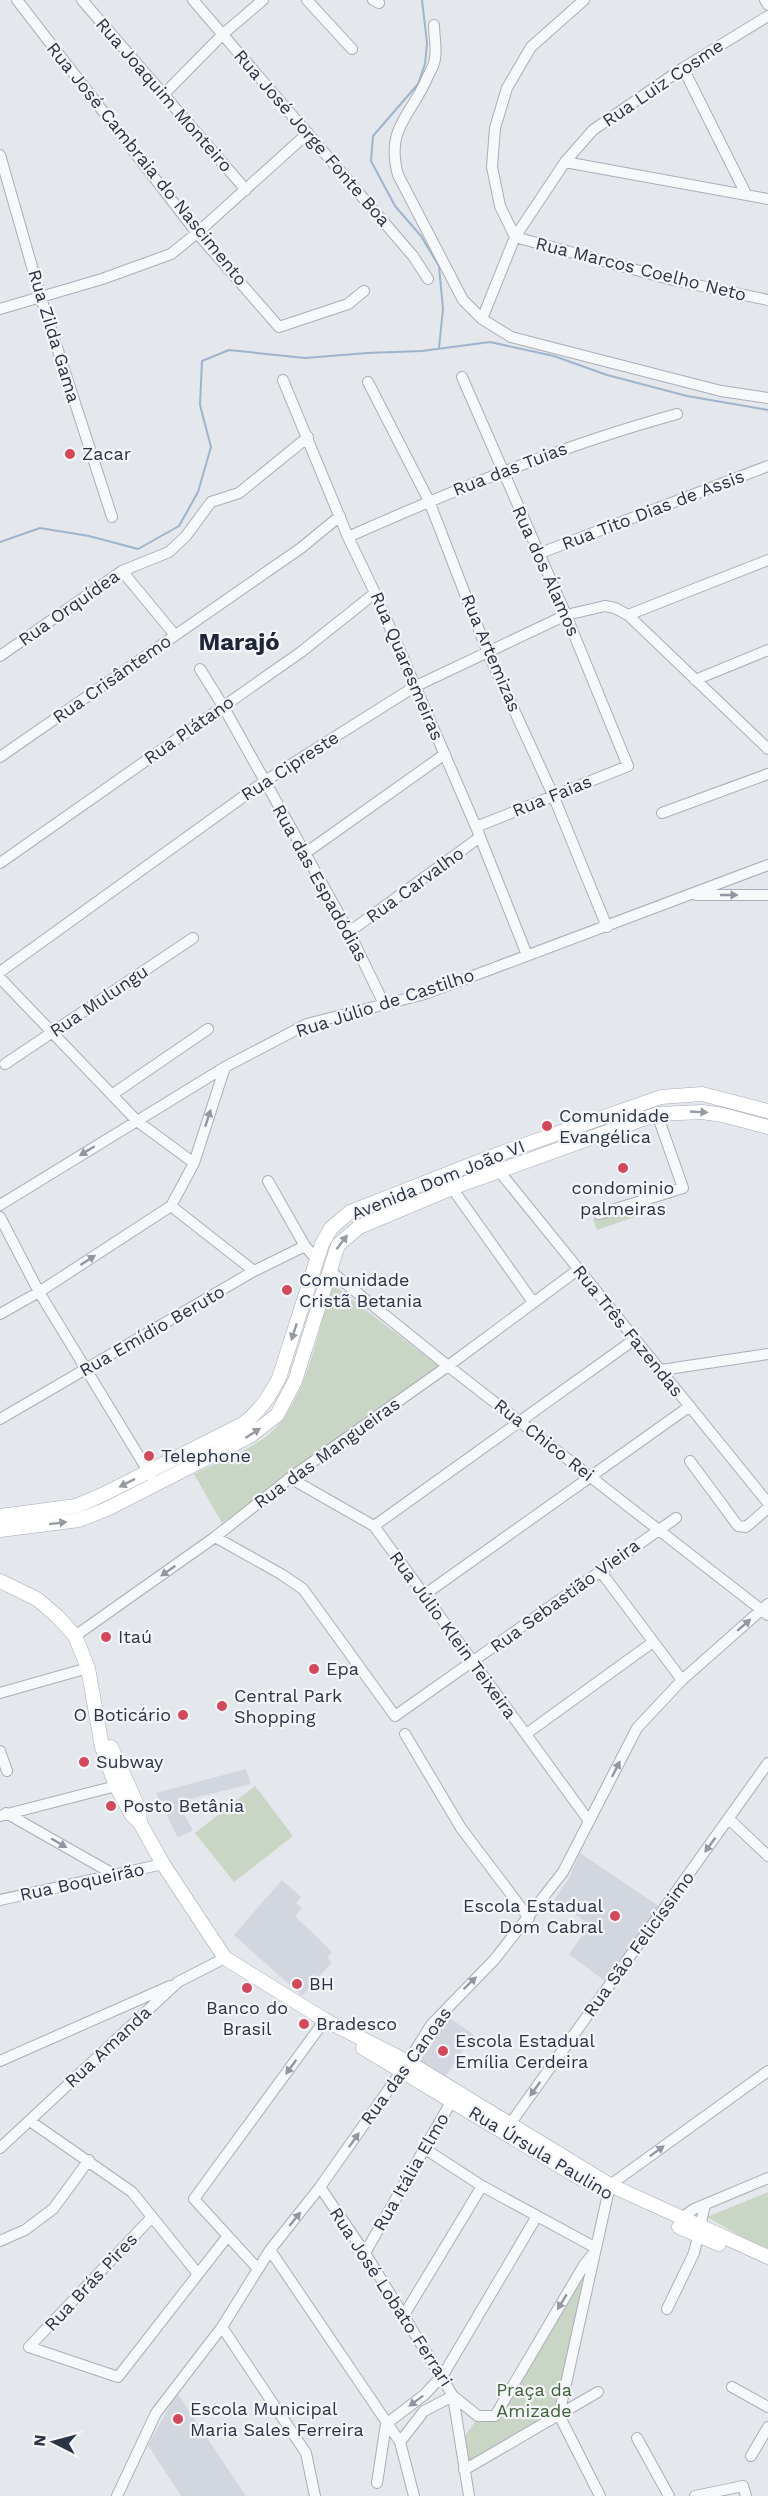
<svg xmlns="http://www.w3.org/2000/svg" width="768" height="2496" viewBox="0 0 768 2496" font-family="'Work Sans',sans-serif">
<rect width="100%" height="100%" fill="#e4e7ec"/>
<path fill="#d2d6de" d="M246,1769L251,1784L186,1800L181,1809L193,1830L178,1838L156,1793Z
M580,1853L660,1907L606,1982L569,1954L590,1925L554,1900L569,1878Z
M282,1880L301,1897L296,1903L302,1908L295,1916L332,1952L327,1958L332,1962L302,1996L234,1935Z
M448,2017L473,2034L445,2078L420,2061Z
M177,2393L246,2496H181L148,2445Z"/>
<path fill="#c9d6c5" d="M635,1206L637,1216L597,1230L593,1219Z
M332,1284L440,1367L222,1523L194,1474C218,1462 246,1452 268,1435C306,1404 318,1330 332,1284Z
M255,1786L293,1836L234,1882L195,1833Z
M768,2192V2252L707,2217Z
M592,2258L555,2415L468,2466L462,2440L478,2418H496Z"/>
<g fill="none" stroke-linecap="round" stroke-linejoin="round">
<path stroke="#9fb4cc" stroke-width="2" d="M422,0L427,43L425,64L418,84L373,136L371,161L395,206L421,236L439,266L443,309L439,348
M0,542L40,528L89,536L138,549L179,526L198,492L211,447L200,405L202,361L229,350L305,358L367,353L422,351L490,342L554,356L607,375L687,396L768,410"/>
<defs>
<path id="minor" d="M17,0L197,233L279,327L348,304L364,291
M82,0L246,190
M193,0L413,256L428,279
M307,0L352,49
M373,0L379,3
M584,0L531,47L507,88L495,128L492,167L500,206L515,237L673,280L768,300
M765,0L768,5
M434,25C434,36 437,48 435,58C435,64 431,70 428,76C412,116 385,126 398,175L463,300L482,319L511,337L721,391L768,398
M683,68L746,194
M164,94L223,34L263,0
M0,155L41,298L112,517
M565,162L768,199
M0,309L102,279L171,254L197,233L308,133
M482,319L515,237L565,162L593,130L683,68L768,16
M462,377L566,615L628,766L476,827
M283,380L348,537L375,593L476,827L527,955
M368,382L429,501L488,653L553,795L607,927
M348,537C456,489 564,445 677,414
M538,554L768,466
M122,571L174,634
M628,615L768,560
M0,656L122,571L169,552L186,536L211,502L239,493L308,437
M200,669L223,706L349,932L384,1004
M695,680L768,650
M0,757L301,548L340,516
M662,813L768,774
M304,854L445,754
M0,863L301,652L375,593
M696,895H768
M349,932L480,837
M0,972L265,781L414,687L566,615L605,606L615,608L628,615L768,749
M0,978L137,1121L194,1163
M5,1064L193,938
M113,1094L208,1029
M493,1156L499,1171L768,1503
M268,1181L305,1246L317,1260
M452,1188L533,1302
M0,1205L225,1067L307,1024L425,994L768,865
M171,1206L254,1271
M599,1214L683,1188L657,1114
M0,1217L39,1292L151,1476
M329,1270L448,1366L768,1615
M0,1314L39,1292L171,1206L194,1163L225,1067
M661,1370L768,1354
M0,1419L254,1271L305,1246
M690,1461L738,1526L746,1527L768,1508
M290,1478L374,1526L589,1821
M374,1526L635,1339
M215,1537L281,1574L303,1589L395,1716L676,1518
M601,1572L682,1680
M424,1595L690,1406
M75,1636L215,1537L290,1478L448,1366L579,1269
M0,1693L88,1668
M405,1734L461,1828L529,1918
M526,1734L653,1642
M0,1751L7,1771
M6,1813L115,1875
M0,1816L116,1786H121
M729,1819L768,1856
M0,1900L163,1864
M0,2061L170,1986
M30,2121L132,2192L198,2274
M510,2124L768,1763
M0,2148L178,1982L225,1958
M425,2149L482,2186L596,2248
M320,2187L365,2253L453,2396L478,2416H495L584,2265L593,2254
M152,2217L29,2347L118,2377L227,2237
M680,2225L687,2214L694,2209L768,2178
M0,2241L25,2230L53,2209L89,2160
M270,2250L400,2442L414,2496
M365,2253L455,2095
M258,2269L194,2199L325,2020
M667,2309L694,2253L705,2205
M404,2315L482,2186
M222,2327L306,2453L315,2496
M732,2387L768,2407
M453,2396L469,2496
M637,2438L669,2496
M400,2442L424,2411L453,2396
M751,2456L768,2427
M464,2470L598,2392
M377,2483L386,2424L424,2395L443,2375L537,2216
M117,2496L156,2413L222,2327L270,2250L320,2187L408,2062L431,2025L495,1959L563,1872L637,1728L682,1680L768,1604
M600,2496L559,2415L610,2185L768,2071
M695,2496L743,2486L746,2496"/>
<path id="major" d="M0,1516L76,1506L102,1495L243,1424C260,1411 269,1397 279,1378L322,1244L331,1228L350,1212L493,1156L661,1097L702,1094L768,1111
M0,1530L79,1520L107,1509L250,1436L277,1415L295,1381L338,1245L359,1227L452,1188L657,1114L702,1112L723,1115L768,1127
M0,1581L37,1599L58,1617L75,1636L88,1668L102,1747L116,1786L131,1814L140,1823L163,1864L225,1958L325,2020L408,2062L610,2185L768,2257
M111,1747L139,1809L140,1823
M363,2048L583,2180
M679,2227L719,2244"/>
</defs>
<use href="#minor" stroke="#a9aeb7" stroke-width="12"/>
<use href="#major" stroke="#a3abb8" stroke-width="15"/>
<use href="#minor" stroke="#f7f8fa" stroke-width="10"/>
<use href="#major" stroke="#fff" stroke-width="14"/>
</g>
<defs><path id="oneway-solid" d="M-6-.8H1V-3.2L6.5 0L1 3.2V.8H-6Z" transform="scale(1.5)"/></defs>
<g fill="#9196a0">
<use href="#oneway-solid" transform="translate(729 895)"/>
<use href="#oneway-solid" transform="translate(208 1118) rotate(-72)"/>
<use href="#oneway-solid" transform="translate(87 1151) rotate(148)"/>
<use href="#oneway-solid" transform="translate(88 1260) rotate(-33)"/>
<use href="#oneway-solid" transform="translate(168 1571) rotate(145)"/>
<use href="#oneway-solid" transform="translate(744 1625) rotate(-41)"/>
<use href="#oneway-solid" transform="translate(616 1769) rotate(-63)"/>
<use href="#oneway-solid" transform="translate(59 1843) rotate(30)"/>
<use href="#oneway-solid" transform="translate(710 1845) rotate(126)"/>
<use href="#oneway-solid" transform="translate(470 1983) rotate(-44)"/>
<use href="#oneway-solid" transform="translate(291 2067) rotate(126)"/>
<use href="#oneway-solid" transform="translate(535 2089) rotate(126)"/>
<use href="#oneway-solid" transform="translate(354 2140) rotate(-55)"/>
<use href="#oneway-solid" transform="translate(657 2151) rotate(-36)"/>
<use href="#oneway-solid" transform="translate(295 2219) rotate(-51)"/>
<use href="#oneway-solid" transform="translate(562 2302) rotate(121)"/>
<use href="#oneway-solid" transform="translate(416 2401) rotate(143)"/>
</g>
<g fill="#959aa2">
<use href="#oneway-solid" transform="translate(699 1112) rotate(3)"/>
<use href="#oneway-solid" transform="translate(342 1242) rotate(-53)"/>
<use href="#oneway-solid" transform="translate(294 1332) rotate(108)"/>
<use href="#oneway-solid" transform="translate(253 1433) rotate(-33)"/>
<use href="#oneway-solid" transform="translate(127 1483) rotate(153)"/>
<use href="#oneway-solid" transform="translate(58 1523) rotate(-7)"/>
</g>
<g fill="#d1495b" stroke="#f4f6f9" stroke-width="2">
<circle cx="70" cy="454" r="6"/>
<circle cx="547" cy="1126" r="6"/>
<circle cx="623" cy="1168" r="6"/>
<circle cx="287" cy="1290" r="6"/>
<circle cx="149" cy="1456" r="6"/>
<circle cx="106" cy="1637" r="6"/>
<circle cx="314" cy="1669" r="6"/>
<circle cx="222" cy="1706" r="6"/>
<circle cx="183" cy="1715" r="6"/>
<circle cx="84" cy="1762" r="6"/>
<circle cx="111" cy="1806" r="6"/>
<circle cx="615" cy="1916" r="6"/>
<circle cx="297" cy="1984" r="6"/>
<circle cx="247" cy="1988" r="6"/>
<circle cx="304" cy="2024" r="6"/>
<circle cx="443" cy="2051" r="6"/>
<circle cx="178" cy="2419" r="6"/>
</g>
<g text-anchor="middle" stroke-width="4.5" stroke-linejoin="round" paint-order="stroke">
<g font-size="18" fill="#2b3445" stroke="#f4f6f9">
<text transform="translate(663 83) rotate(-34)" y="6">Rua Luiz Cosme</text>
<text transform="translate(164 95) rotate(49)" y="6">Rua Joaquim Monteiro</text>
<text transform="translate(312 138) rotate(49)" y="6">Rua José Jorge Fonte Boa</text>
<text transform="translate(147 164) rotate(51)" y="6">Rua José Cambraia do Nascimento</text>
<text transform="translate(641 269) rotate(14)" y="6">Rua Marcos Coelho Neto</text>
<text transform="translate(54 336) rotate(73)" y="6">Rua Zilda Gama</text>
<text transform="translate(510 469) rotate(-21)" y="6">Rua das Tuias</text>
<text transform="translate(653 510) rotate(-21)" y="6">Rua Tito Dias de Assis</text>
<text transform="translate(546 571) rotate(66)" y="6">Rua dos Álamos</text>
<text transform="translate(69 608) rotate(-35)" y="6">Rua Orquídea</text>
<text transform="translate(491 653) rotate(67)" y="6">Rua Artemizas</text>
<text transform="translate(407 666) rotate(67)" y="6">Rua Quaresmeiras</text>
<text transform="translate(112 679) rotate(-35)" y="6">Rua Crisântemo</text>
<text transform="translate(189 730) rotate(-35)" y="6">Rua Plátano</text>
<text transform="translate(290 766) rotate(-33)" y="6">Rua Cipreste</text>
<text transform="translate(552 796) rotate(-22)" y="6">Rua Faias</text>
<text transform="translate(320 883) rotate(61)" y="6">Rua das Espadódias</text>
<text transform="translate(415 885) rotate(-36)" y="6">Rua Carvalho</text>
<text transform="translate(99 1001) rotate(-34)" y="6">Rua Mulungu</text>
<text transform="translate(385 1003) rotate(-18)" y="6">Rua Júlio de Castilho</text>
<text transform="translate(438 1180) rotate(-22)" y="6">Avenida Dom João VI</text>
<text transform="translate(152 1331) rotate(-30)" y="6">Rua Emídio Beruto</text>
<text transform="translate(628 1331) rotate(51)" y="6">Rua Três Fazendas</text>
<text transform="translate(544 1440) rotate(38)" y="6">Rua Chico Rei</text>
<text transform="translate(327 1453) rotate(-36)" y="6">Rua das Mangueiras</text>
<text transform="translate(565 1596) rotate(-36)" y="6">Rua Sebastião Vieira</text>
<text transform="translate(453 1635) rotate(54)" y="6">Rua Júlio Klein Teixeira</text>
<text transform="translate(82 1882) rotate(-12)" y="6">Rua Boqueirão</text>
<text transform="translate(639 1944) rotate(-54)" y="6">Rua São Felicíssimo</text>
<text transform="translate(108 2047) rotate(-43)" y="6">Rua Amanda</text>
<text transform="translate(406 2066) rotate(-54)" y="6">Rua das Canoas</text>
<text transform="translate(541 2153) rotate(31)" y="6">Rua Úrsula Paulino</text>
<text transform="translate(411 2172) rotate(-60)" y="6">Rua Itália Elmo</text>
<text transform="translate(91 2282) rotate(-47)" y="6">Rua Brás Pires</text>
<text transform="translate(391 2297) rotate(57)" y="6">Rua José Lobato Ferrari</text>
</g>
<g font-size="18" fill="#2b3445" stroke="#f4f6f9" text-anchor="start">
<text x="82" y="460">Zacar</text>
<text x="559" y="1122">Comunidade<tspan x="559" dy="21">Evangélica</tspan></text>
<text x="623" y="1194" text-anchor="middle">condominio<tspan x="623" dy="21">palmeiras</tspan></text>
<text x="299" y="1286">Comunidade<tspan x="299" dy="21">Cristã Betania</tspan></text>
<text x="161" y="1462">Telephone</text>
<text x="118" y="1643">Itaú</text>
<text x="326" y="1675">Epa</text>
<text x="234" y="1702">Central Park<tspan x="234" dy="21">Shopping</tspan></text>
<text x="171" y="1721" text-anchor="end">O Boticário</text>
<text x="96" y="1768">Subway</text>
<text x="123" y="1812">Posto Betânia</text>
<text x="603" y="1912" text-anchor="end">Escola Estadual<tspan x="603" dy="21">Dom Cabral</tspan></text>
<text x="309" y="1990">BH</text>
<text x="247" y="2014" text-anchor="middle">Banco do<tspan x="247" dy="21">Brasil</tspan></text>
<text x="316" y="2030">Bradesco</text>
<text x="455" y="2047">Escola Estadual<tspan x="455" dy="21">Emília Cerdeira</tspan></text>
<text x="190" y="2415">Escola Municipal<tspan x="190" dy="21">Maria Sales Ferreira</tspan></text>
</g>
<g font-size="18" fill="#3f6138" stroke="#f4f6f9">
<text x="534" y="2396">Praça da<tspan x="534" dy="21">Amizade</tspan></text>
</g>
<g font-size="24" font-weight="bold" fill="#1d2536" stroke="#f4f6f9">
<text x="239" y="650">Marajó</text>
</g>
</g>
<g transform="translate(54 2442) rotate(276)" stroke="#f4f6f9" stroke-width="4.5" paint-order="stroke">
<path d="M0-4.5L10 22L0 15L-10 22Z" fill="#2b3445"/>
<text y="-9" font-size="16" font-weight="bold" text-anchor="middle" fill="#2b3445">N</text>
</g>
</svg>
